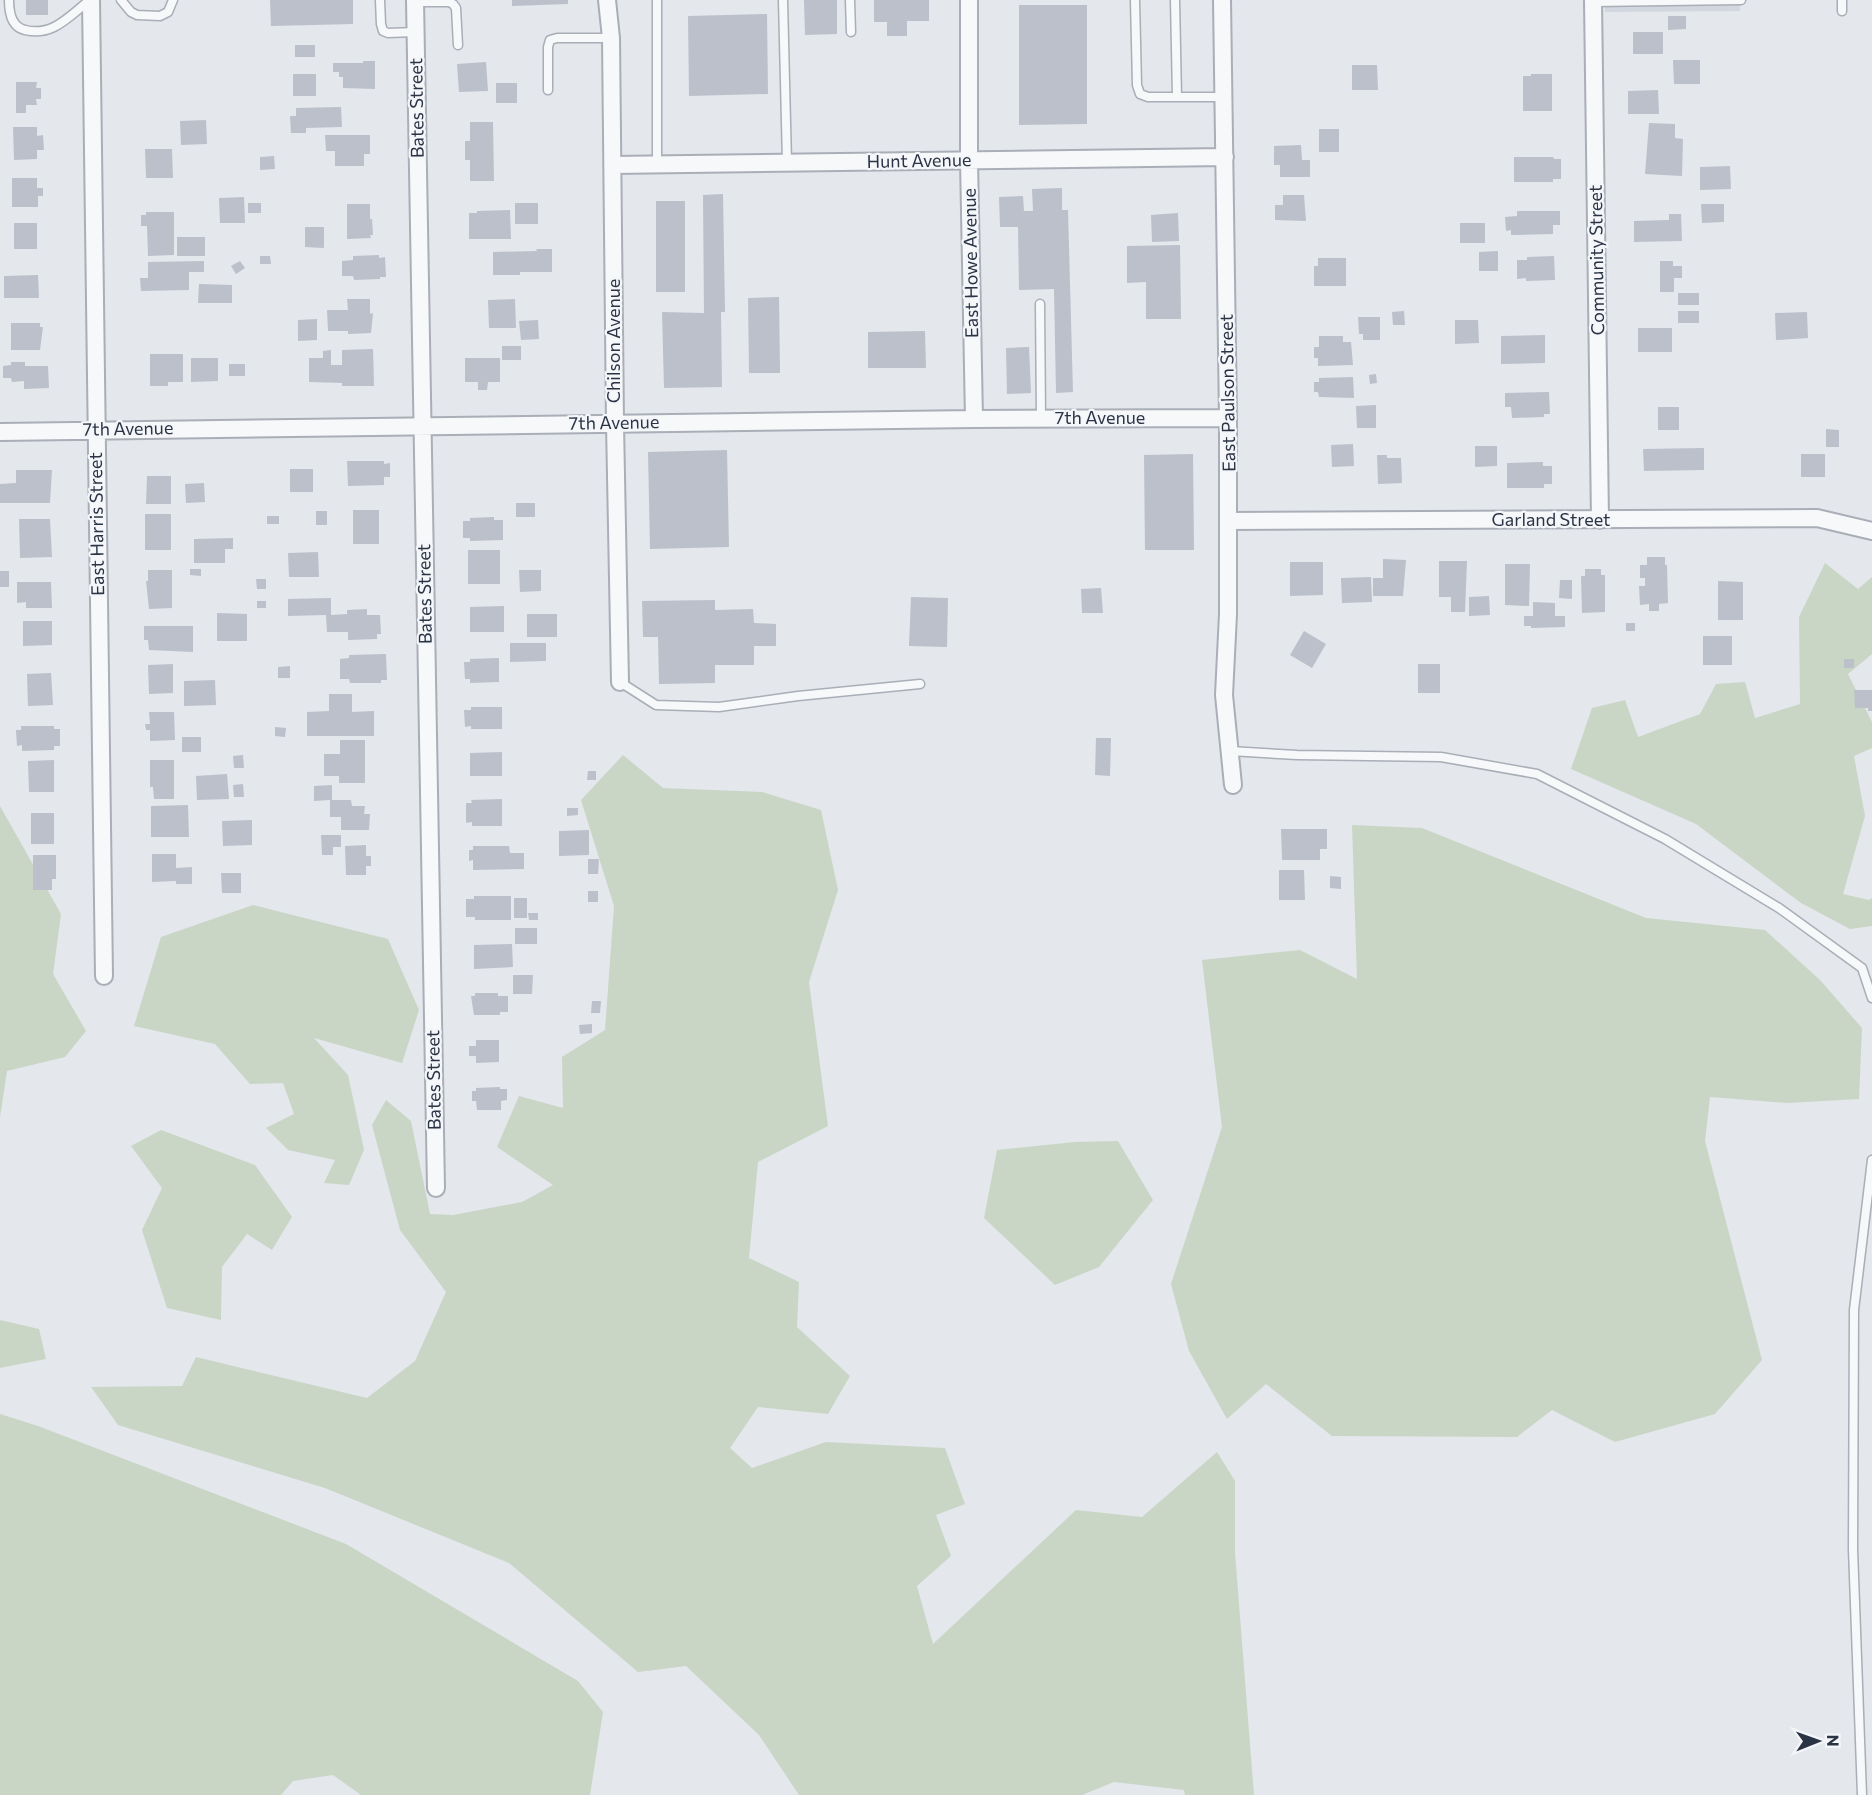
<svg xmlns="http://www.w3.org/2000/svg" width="1872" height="1795" viewBox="0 0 1872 1795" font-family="Commissioner,sans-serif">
<rect width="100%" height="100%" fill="#e4e7ec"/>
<path fill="#d2d6de" d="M1605,0H1740V11L1605,12Z"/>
<path fill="#c9d6c5" d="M1825,563L1858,589L1872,577V654L1848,674L1872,722V748L1854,756L1865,816L1843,894L1869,900L1872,898V926L1850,929L1801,903L1696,824L1571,769L1592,708L1625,700L1638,737L1700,714L1716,684L1745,682L1755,718L1800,704L1799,617Z
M623,755L663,788L762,792L821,810L838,890L809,982L828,1126L758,1162L749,1258L799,1282L797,1327L850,1376L828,1414L758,1407L730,1448L752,1468L826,1442L945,1448L965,1504L936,1515L951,1556L917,1586L933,1644L1076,1510L1142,1517L1217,1452L1235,1481V1553L1254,1795H1185L1184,1790L1114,1782L1082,1795H799L759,1735L686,1666L638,1672L509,1563L325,1488L118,1425L91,1387L182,1386L196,1357L367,1398L415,1361L446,1292L400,1230L372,1125L386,1100L411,1121L430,1214L453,1215L522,1202L553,1185L497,1147L519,1096L563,1108L562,1057L605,1030L614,906L581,800Z
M0,806L61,914L53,974L86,1031L65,1057L7,1071L0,1117Z
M1352,825L1422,828L1646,918L1765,930L1820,980L1862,1028L1859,1099L1788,1103L1710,1097L1705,1141L1762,1360L1715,1414L1615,1442L1552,1410L1517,1437L1332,1436L1266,1384L1227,1419L1189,1351L1171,1284L1222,1127L1202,960L1300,950L1357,979Z
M253,905L388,939L419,1010L402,1063L314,1038L348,1075L364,1150L349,1185L324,1183L335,1160L288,1150L266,1128L294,1114L283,1083L250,1084L215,1044L134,1026L161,937Z
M161,1130L255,1165L292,1217L272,1250L247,1234L222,1267L221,1320L167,1308L142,1230L162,1188L131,1146Z
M1118,1141L1153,1200L1099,1267L1055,1285L984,1218L997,1150L1075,1142Z
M0,1320L39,1329L46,1359L0,1368Z
M0,1414L38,1426L346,1544L578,1681L603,1712L590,1795H361L333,1775L293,1781L281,1795H0Z"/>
<path fill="#bbc0ca" d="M26,0H48V15H26Z
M270,0H353V24L271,26Z
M512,0H568V4L512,6Z
M804,0H837V34L805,35Z
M874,0H929V21H907V36H887V22H874Z
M1019,5H1087V124L1019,125Z
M767,14L768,94L689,96L688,16Z
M1668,16H1686V29L1668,30Z
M1633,32H1663V54H1633Z
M295,45H315V57H295Z
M1673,60H1700V84H1674Z
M363,61H375V89L343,88V77H339V72H333V63H363Z
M486,62L488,91L459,92L457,64Z
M1352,65H1377L1378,90H1352Z
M293,74H316V96H293Z
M1531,74H1552V111H1523V76H1531Z
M16,82H37L36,88H41V99H36L37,105H26V113H16Z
M496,83H517V103H496Z
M1658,90L1659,114H1628V91Z
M341,107L342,127L306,128V133H291L290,116H296V108Z
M206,120L207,144L181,145L180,121Z
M470,122H493L494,181H470V160H465V141H470Z
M1649,123L1675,124V138L1683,139L1682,176L1645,174Z
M13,127H37V136L43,135L44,150H37V159L14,160Z
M1319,129H1339V152H1319Z
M325,135H370V154H364V166H335V151H326Z
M1301,145L1302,160H1310V177H1280V165H1274V146Z
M145,149H172L173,178H146Z
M274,156L275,169L260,170V157Z
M1514,157H1553L1554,159H1561V179H1553V182H1514Z
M1730,166L1731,189L1700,190V167Z
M12,178H37V188H43V196H38V207H12Z
M1062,188V210H1068L1073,392L1056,393L1054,289L1019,290L1018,227H1000L999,197L1023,196L1024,211H1033L1032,189Z
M723,194L725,312H721L722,387L664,388L662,312L704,313L703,195Z
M1283,195H1304L1306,221L1275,220V205H1283Z
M244,197L245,223H220L219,198Z
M656,201H685V292H656Z
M248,203H261V213H248Z
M515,203H538V224H515Z
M347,204H370V219H372L373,235H370L371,238L347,239Z
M1701,204H1724V222L1702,223Z
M510,210L511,239H469V213H477V211Z
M1517,211H1560V225H1553V234L1511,235V230L1506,231L1505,217L1517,216Z
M146,212H174V255L148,256L147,226H141V215H146Z
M1178,213L1179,241L1152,242L1151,215Z
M1669,214H1681L1682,241L1634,242V221L1669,220Z
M14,223H37V249H14Z
M1460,223H1485V243H1460Z
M305,227H324V248L305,247Z
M177,237H205V256H177Z
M1180,245L1181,319H1146V282L1127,283V246Z
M536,249H552V272H520V275H493V252L537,251Z
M1498,251V271H1479V252Z
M379,255V258L385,257L386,277H380V279L354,280L353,276H342V261L353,260V256Z
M260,256H270L271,264H260Z
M1554,256L1555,280L1526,281V278L1517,279V260H1527V257Z
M1318,258H1346V286H1314V266H1318Z
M204,261V272H189V290L141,291L140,278H148V262Z
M240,261L245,268L236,274L231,266Z
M1660,261H1673V266H1682V278H1674V292H1660Z
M38,275L39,298H4V276Z
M199,284L232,285V303H198Z
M1678,293H1699V305H1678Z
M779,297L780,373H749L748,298Z
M347,299H370V314L373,313L371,333L348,334V331H328L327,310H348Z
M515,299L516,328H489L488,300Z
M1404,311L1405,325H1393L1392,312Z
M1678,311H1699V323H1678Z
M1807,312L1808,338L1776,340L1775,313Z
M1358,317H1380V340H1363V334H1359Z
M317,319V340L298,341V320Z
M538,320L539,339L521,340L519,321Z
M1455,320H1478L1479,343L1455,344Z
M11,323H40V327H43L40,350H11Z
M1638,328H1672V352H1638Z
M925,331L926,368H868V332Z
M1545,335V363L1501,364V336Z
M1319,336H1343V342H1351L1353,365L1318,366V358H1314V347H1319Z
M502,346H521V360H502Z
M1029,347L1031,393L1007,394L1006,348Z
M373,349L374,386H342V383L309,382V358H323V351L331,350V365H342V350Z
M150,354H183V382H168V386H150Z
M191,358H218V381L191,382Z
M465,358H500V382H488L487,390H478V382H465Z
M11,362H25V366H48L49,388L24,389V381L12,382L11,378H3V366L11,365Z
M229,364H245V376H229Z
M1376,374L1377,383L1370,384L1369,375Z
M1353,377L1354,398L1319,397L1318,392H1314V382H1319V378Z
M1549,392L1550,414H1544V417L1512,418L1511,407H1505V393Z
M1376,405V428H1357L1356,406Z
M1658,407H1679V430H1658Z
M1826,429L1839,430V447H1826Z
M1353,444L1354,466L1332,467L1331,445Z
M1475,446H1497V466L1475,467Z
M1704,448V470L1644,471L1643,449Z
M727,450L729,547L650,549L648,452Z
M1193,454L1194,550H1145L1144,455Z
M1801,454H1825V477H1801Z
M1377,455H1387V458H1401L1402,483L1378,484Z
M347,461H384V464L390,463V477H384V485L348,486Z
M1543,462V466H1552V484H1544V488H1507V463Z
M290,469H313V492H290Z
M16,470H52L50,503H0V484L16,483Z
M147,476H171V504H146Z
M204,483L205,502L186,503L185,484Z
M516,503H535V517H516Z
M353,510H379V544H353Z
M316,511H327V525H316Z
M145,514H171V550H145Z
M267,516H279V524H267Z
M494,517V520H503V540L470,541V538H463V521H470V518Z
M19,519H50L52,557L20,558Z
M233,538V549H225V563H194V539Z
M468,550H500V584H468Z
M318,552L319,577H289L288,553Z
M1647,557H1665V565H1667L1668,603L1659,604V611H1649V604L1640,605L1639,586H1645V578H1640V565H1647Z
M1383,559L1406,560L1403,596H1373V578H1383Z
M1439,561H1467L1465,612H1451V597H1439Z
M1290,562H1323V595L1290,596Z
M1505,564H1530L1529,606L1505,605Z
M190,569H201V576L190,575Z
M1585,569H1601V575H1605V612L1582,613L1581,576H1585Z
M148,570H172V608L149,609L146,581H148Z
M519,570H541V591L520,592Z
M0,571H9V587H0Z
M1371,577L1372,602L1342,603L1341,578Z
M256,579H266V589H257Z
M1560,580H1572V599L1559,598Z
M1718,581L1743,582V620H1718Z
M17,582H51L52,608H26V602L17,603Z
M1101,588L1103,613H1082L1081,589Z
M1489,596L1490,615L1469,616V597Z
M911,597L948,598L947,647L909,646Z
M331,598V615L347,614V610L367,609V615H380L381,634H377V639L348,640V632H327L326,615L288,616V599Z
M715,600V610L753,609L754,623L776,624V646H754V665H715V683L659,684L658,637H643L642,601Z
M257,601H266V608H257Z
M1533,602L1555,603V616H1565V627L1531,628V626H1524V616H1533Z
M504,606V632H470V607Z
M217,613L247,614V641H217Z
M527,614H557V637H527Z
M23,621H52V645L23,646Z
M1626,623H1635V631H1626Z
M144,626H193V652L149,650L148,640H144Z
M1304,631L1326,644L1312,668L1290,655Z
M1703,636H1732V665H1703Z
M510,643H546V661L510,662Z
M386,654L387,680H381V683H350L349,679H340V659L349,658V655Z
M499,658V682L470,683V679H465L464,662H470V659Z
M1844,659H1854V668H1844Z
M173,664V693L149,694L148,665Z
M1418,664H1440V693H1418Z
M290,666V678H278V667Z
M51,673L53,705L28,706L27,674Z
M215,680L216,705L184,706V681Z
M1854,690H1872V711H1868V708H1855Z
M329,694H352V712L374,711V736H307V712L329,711Z
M471,707H502V729H471V726L465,727L464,710H471Z
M149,712H174L175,740L150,741V730H146L145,724H150Z
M21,726H54V729H60V746H54V750L22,751V745L17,746L16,730H21Z
M275,727L286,728L285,737L275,736Z
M182,737H201V752H182Z
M1096,738H1111L1110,776L1095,775Z
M340,740H365V783H339V776H324V754H340Z
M502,752V776H470V753Z
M243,755L244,768H234L233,756Z
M54,760V792H29L28,761Z
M150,760H174V799H154L153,787H150Z
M588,771H596V780H587Z
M227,774L229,799L197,800L196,776Z
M243,784L244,797H234L233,785Z
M332,785V800H351L352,806H365L364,814H370L369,830H341V817H330V800L314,801V786Z
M502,799V826H472V822L466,823V803H472L471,800Z
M188,805L189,837H151V806Z
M567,808H578V815L567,816Z
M31,813H54V844H31Z
M252,820V845L223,846L222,821Z
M1281,829H1327V849H1320V860H1282Z
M589,830V855L559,856V831Z
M321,835H341V847H333V855H322Z
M366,845V856H371V866H366V875H346L345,846Z
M473,846H509L510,853H524V869L473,870V860L469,861V850H473Z
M152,854H176V868L192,867V884H176V881L152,882Z
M33,855H56V879H52V890H33Z
M588,859H599L598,874H588Z
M1279,870H1304L1305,900H1279Z
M221,873H241V893H222Z
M1330,876L1341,877V889L1330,888Z
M588,891H598V902H588Z
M474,896H511V920H475V917H466V899H474Z
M514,898H527V918H514Z
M528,913H538V920H529Z
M515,928H537V944H515Z
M512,944L513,967L474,969V945Z
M513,975H533L532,994H513Z
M475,993H498V996H508V1012H500V1015H474L471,996H475Z
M592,1001H601L600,1013H591Z
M592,1024V1033L580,1034L579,1025Z
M476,1040H499V1062L476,1063V1056H469V1046H476Z
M500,1087V1089H507V1100L501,1101V1110H477L476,1101H472V1091H476V1088Z"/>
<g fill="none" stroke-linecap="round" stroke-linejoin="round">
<defs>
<path id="lane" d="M9,0C9,12 11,27 25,30C53,37 69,16 90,0
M121,0L131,12L137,15L160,16L168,12L173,0
M380,0L381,24L383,31L388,33L416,32
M783,0L787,163
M850,0L851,32
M1135,0L1137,85L1140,94L1148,97H1224
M1175,0L1177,97
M1842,0V11
M415,2H449L453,4L456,8L458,45
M1593,2L1741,0
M548,90V47L550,40L557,38H611
M657,164V0
M1040,304L1041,419
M620,682L656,705L719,707L798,696L920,684
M1230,751L1297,755L1441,757L1537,774L1665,839L1779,908L1862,968L1872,998
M1862,1795L1853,1549L1854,1310L1872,1160"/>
<path id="street" d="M91,0L104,976
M415,0L436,1188
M607,0L611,38L615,424L620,682
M969,0V160L974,419
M1222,0L1228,418V614L1224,695L1233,785
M1593,0L1600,520
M613,165L1225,157
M0,432L974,419L1228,418
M1229,521L1817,518L1872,531"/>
</defs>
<use href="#lane" stroke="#a9aeb7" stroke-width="11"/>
<use href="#street" stroke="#a9aeb7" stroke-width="20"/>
<use href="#lane" stroke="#f7f8fa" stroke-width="8"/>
<use href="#street" stroke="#f7f8fa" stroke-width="16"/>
</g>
<g text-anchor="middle" stroke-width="4.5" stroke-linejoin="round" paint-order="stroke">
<g font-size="18" fill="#2b3445" stroke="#f4f6f9">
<text transform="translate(417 108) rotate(-91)" y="6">Bates Street</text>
<text transform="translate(919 161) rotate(-1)" y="6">Hunt Avenue</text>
<text transform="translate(1597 260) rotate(-91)" y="6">Community Street</text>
<text transform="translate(971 263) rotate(-91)" y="6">East Howe Avenue</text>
<text transform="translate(614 341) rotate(-90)" y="6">Chilson Avenue</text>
<text transform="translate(1228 393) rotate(-91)" y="6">East Paulson Street</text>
<text x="1100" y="424">7th Avenue</text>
<text transform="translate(614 423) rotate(-1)" y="6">7th Avenue</text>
<text transform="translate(128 429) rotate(-1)" y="6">7th Avenue</text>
<text x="1551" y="526">Garland Street</text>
<text transform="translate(97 524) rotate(-91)" y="6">East Harris Street</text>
<text transform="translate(425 594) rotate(-91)" y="6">Bates Street</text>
<text transform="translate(434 1080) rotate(-91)" y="6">Bates Street</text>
</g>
</g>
<g transform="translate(1818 1741) rotate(89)" stroke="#f4f6f9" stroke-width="4.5" paint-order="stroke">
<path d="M0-4.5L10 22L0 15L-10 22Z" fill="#2b3445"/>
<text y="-9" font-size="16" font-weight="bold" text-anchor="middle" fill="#2b3445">N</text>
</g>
</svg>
